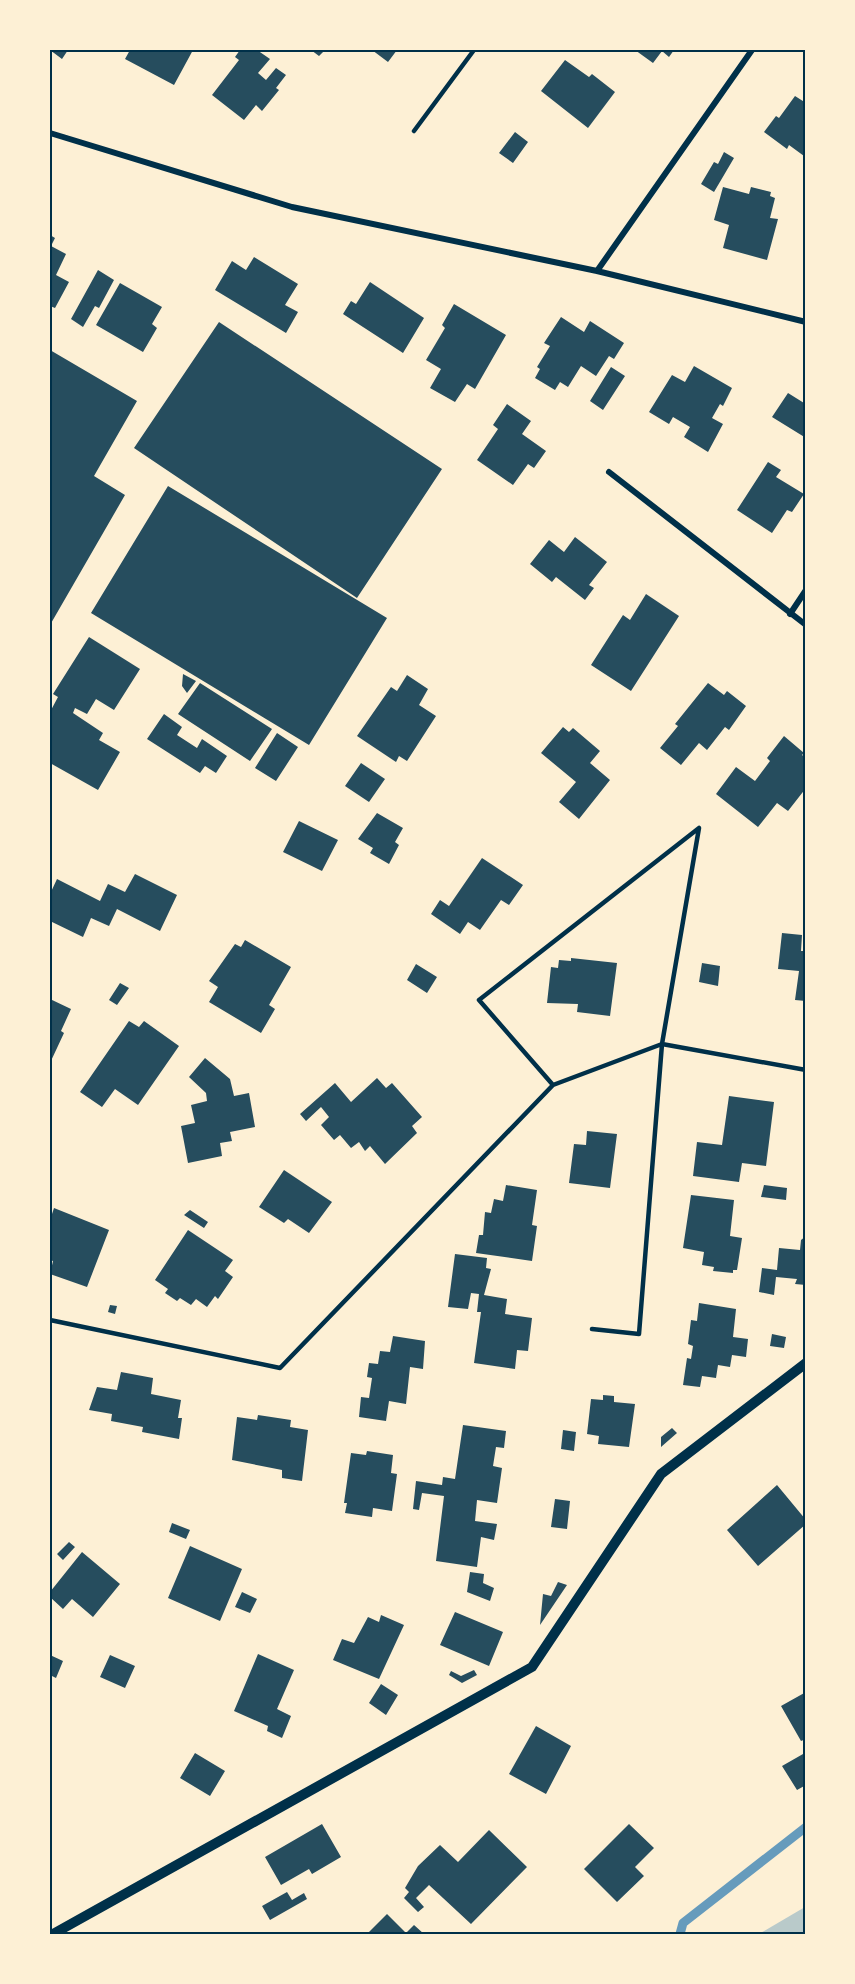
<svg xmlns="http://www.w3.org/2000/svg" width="855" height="1984" viewBox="0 0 855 1984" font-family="Commissioner,sans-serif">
<rect width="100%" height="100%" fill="#fdf0d5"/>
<path fill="#b9caca" d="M805,1907V1934H759Z"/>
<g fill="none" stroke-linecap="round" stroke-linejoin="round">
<path stroke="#669bbc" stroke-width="9" d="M680,1934L683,1923L806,1827"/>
</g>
<path fill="#264d5e" d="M50,50H68L62,59Z
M130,50H193L174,85L125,59Z
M240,50H257L270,59L258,73L266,80L276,68L286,75L276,88L279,90L262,111L256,105L244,120L212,95L239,60L235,57Z
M311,50H325L319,56Z
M372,50H397L388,62Z
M635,50H674L669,57L662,51L653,63Z
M565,60L589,77L592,74L615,92L588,128L541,91Z
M795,96L806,103L804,156L789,145L787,149L764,132L776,116L779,118Z
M515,132L528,142L513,163L499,153Z
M724,152L734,158L714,192L701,184L714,162L718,164Z
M723,187L749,194L751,187L771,192L770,196L775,198L770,218L778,219L767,260L723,248L729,225L714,220Z
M50,235L55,238L51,246L66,254L56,275L69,282L55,308L50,306Z
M254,257L298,284L285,305L298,312L286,333L215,290L232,261L246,270Z
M98,270L114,280L99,308L95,306L83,327L71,319Z
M370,282L424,318L403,353L343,314L351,301L356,304Z
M120,283L162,307L152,324L157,328L143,352L96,325Z
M454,304L506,335L475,389L467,384L455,402L430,388L441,369L426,360L445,328L442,325Z
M561,317L584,332L590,321L624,343L614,359L609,356L596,376L581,366L568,387L560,382L555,390L535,378L540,369L537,367L550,346L544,343Z
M219,322L442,469L357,598L134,448Z
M50,350L137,401L94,476L125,495L50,625Z
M694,366L732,388L723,406L720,404L712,418L723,424L708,452L684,437L690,427L673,417L669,424L649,412L672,375L685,382Z
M611,367L625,376L603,410L590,401Z
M788,393L804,403L806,400V438L772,417Z
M507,404L531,421L522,434L546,451L534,468L528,464L513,485L477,460L498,429L493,425Z
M768,462L781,470L776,477L804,494L792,512L787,510L772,533L737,510Z
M168,486L387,618L309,745L91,613Z
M575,537L607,562L589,585L594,588L585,600L556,577L552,582L530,564L549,540L564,552Z
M646,594L679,616L631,691L591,665L623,615L630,620Z
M89,637L140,669L114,710L96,699L87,714L75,708L73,713L103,733L99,740L120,752L98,790L50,763V712L58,697L53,694Z
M183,674L196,681L187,693L182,686Z
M407,675L428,689L419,705L436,716L407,761L399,756L396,762L357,736L391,687L397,691Z
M200,683L272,729L250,761L178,714Z
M708,683L724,695L727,691L746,706L729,730L725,727L707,750L699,743L681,765L660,748L678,726L675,724Z
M164,714L182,727L177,735L197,748L202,739L227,756L216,773L205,766L200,773L147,739Z
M563,727L569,732L573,728L600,751L590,763L610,780L579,819L559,802L576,782L541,753Z
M277,733L298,747L276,781L255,768Z
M784,736L804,753L802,755L806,758V788L788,811L777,803L758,827L716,794L736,767L755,781L770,761L767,758Z
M361,763L385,779L369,802L345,786Z
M377,813L403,828L395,842L399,845L389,864L370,853L373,848L358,839Z
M299,821L338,840L322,871L283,852Z
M482,858L523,885L509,905L501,900L480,930L468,922L460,934L431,914L440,900L449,906Z
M135,874L177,895L160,931L117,909L109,926L91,918L83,937L50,921V894L57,879L100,901L108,884L125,892Z
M782,933L802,935L801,951H806V1001L795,1000L799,971L778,969Z
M245,940L291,967L269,1005L275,1009L261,1033L209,1002L218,987L209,981L235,944L241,947Z
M571,958L617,963L610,1016L577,1012L578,1004L547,1003L551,967L558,968L559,960L571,961Z
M702,963L720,966L718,986L699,982Z
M416,964L437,977L427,993L407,980Z
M120,983L129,988L117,1005L109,1000Z
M50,999L71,1009L61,1031L64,1033L50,1063Z
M129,1021L139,1027L144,1021L179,1046L138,1105L115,1089L102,1107L80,1092Z
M205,1058L230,1079L234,1096L249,1093L255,1127L230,1132L232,1141L220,1143L222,1156L188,1163L181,1126L195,1123L191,1105L207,1101L206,1093L189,1077Z
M377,1078L386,1088L392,1083L422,1117L412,1126L417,1133L385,1164L370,1146L365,1151L359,1142L351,1148L340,1135L334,1140L321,1125L329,1117L321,1107L306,1121L300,1114L335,1083L351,1102Z
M729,1096L774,1102L766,1166L742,1163L739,1182L693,1176L697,1142L722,1145Z
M587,1131L617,1134L610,1188L569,1183L574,1144L586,1145Z
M284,1170L332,1202L309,1233L288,1219L284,1223L259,1207Z
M506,1185L537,1190L532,1225L537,1226L532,1261L476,1253L479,1235H483L485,1212L491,1213L494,1199L503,1201Z
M764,1185L787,1188L786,1200L761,1197Z
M691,1195L734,1200L730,1236L742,1238L737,1270H733V1273L713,1271L714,1267L702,1265L704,1252L683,1248Z
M54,1208L109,1230L87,1287L50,1274L53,1261L50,1260V1220Z
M190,1210L208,1222L204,1228L184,1215Z
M188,1230L233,1260L225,1271L233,1277L218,1299L215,1296L207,1307L196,1299L191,1305L180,1298L177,1301L165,1293L168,1289L155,1280Z
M806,1236V1285L795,1284L797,1279L776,1277L774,1295L759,1292L762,1268L777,1270L779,1248L800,1250L801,1240Z
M455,1254L487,1258L486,1268L491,1269L484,1295L507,1299L505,1314L532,1318L528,1351L517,1350L515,1369L474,1363L481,1312H477L479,1294L471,1293L468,1309L448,1307Z
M699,1303L736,1309L733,1337L748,1339L746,1357L732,1355L730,1367L718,1365L716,1378L702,1376L700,1387L683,1385L687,1358L691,1359L693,1346L688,1344L691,1320L697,1321Z
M110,1305L117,1306L115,1314L108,1312Z
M772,1334L786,1337L784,1348L770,1346Z
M393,1336L425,1341L423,1369L410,1367L406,1404L389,1401L386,1421L359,1417L361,1397L369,1398L372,1378L367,1377L369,1363L378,1364L380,1351L390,1352Z
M121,1372L153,1378L151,1394L181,1400L178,1418H182L179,1439L142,1432L143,1427L111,1421L112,1414L89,1410L97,1387L117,1390Z
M603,1395L614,1396V1402L635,1404L629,1447L598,1444L599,1436L587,1434L591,1399L603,1400Z
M258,1415L291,1420L290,1427L308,1430L302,1481L282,1478V1470L232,1460L237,1417L257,1420Z
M463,1425L506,1431L504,1448L496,1447L493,1466L502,1468L497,1503L477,1500L475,1521L497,1524L494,1540L481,1537L477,1567L436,1561L444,1496L422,1493L419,1510L413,1509L416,1481L442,1485L443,1477L455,1479Z
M672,1428L677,1433L661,1447V1437Z
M563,1430L576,1432L574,1451L561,1449Z
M367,1451L393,1455L391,1473L397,1474L392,1511L373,1508L372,1517L345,1513L347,1503H344L351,1453L366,1455Z
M777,1485L806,1520V1524L758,1566L727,1530Z
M555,1499L570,1501L567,1529L551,1527Z
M172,1523L190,1530L186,1539L169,1532Z
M69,1542L75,1547L63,1560L57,1554Z
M190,1546L242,1569L220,1621L168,1598Z
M82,1552L120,1584L93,1617L72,1599L63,1609L50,1597V1592Z
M470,1572L484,1574L483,1583L494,1588L490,1601L467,1592Z
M558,1582L567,1585L540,1625L543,1594L551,1596Z
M242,1592L257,1599L250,1613L235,1607Z
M455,1612L503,1632L489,1666L440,1645Z
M381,1615L404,1625L379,1679L333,1660L342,1639L354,1643L368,1617L379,1622Z
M258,1654L294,1670L277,1709L291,1716L282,1738L267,1731L268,1726L234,1711Z
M50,1655L63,1661L56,1678L50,1675Z
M110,1655L135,1666L125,1688L100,1677Z
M474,1670L477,1675L462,1683L449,1675L451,1671L461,1676Z
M381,1684L398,1695L386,1715L369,1703Z
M806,1692V1739L801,1741L781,1706Z
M536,1726L571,1746L546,1794L509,1774Z
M195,1753L225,1771L210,1796L180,1778Z
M803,1754L806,1785L797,1790L782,1766Z
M322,1824L341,1857L312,1874L309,1869L281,1885L265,1857Z
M629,1824L654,1848L635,1867L644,1876L617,1902L584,1869Z
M489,1830L527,1867L471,1924L429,1885L416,1898L424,1907L418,1912L404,1898L409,1892L405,1888L418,1866L440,1845L458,1862Z
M287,1892L292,1900L304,1893L307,1899L270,1920L262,1906Z
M387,1914L406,1933L414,1925L424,1934H367Z"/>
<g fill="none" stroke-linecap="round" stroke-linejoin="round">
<path stroke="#003049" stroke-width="4.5" d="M414,131L474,50
M553,1085L479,1000L699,828L662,1044L639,1334L592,1329
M50,1320L280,1368L553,1085L662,1044L806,1070"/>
<path stroke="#003049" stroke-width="6" d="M50,133L292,207L597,271L806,322
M597,271L752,50
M609,472L806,625
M790,614L806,590"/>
<path stroke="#003049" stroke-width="10" d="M53,1934L532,1667L661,1474L806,1363"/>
</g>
<rect width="855" height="1984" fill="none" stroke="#fdf0d5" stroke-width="102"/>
<rect x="51" y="51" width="753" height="1882" fill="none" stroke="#003049" stroke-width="2"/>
</svg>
